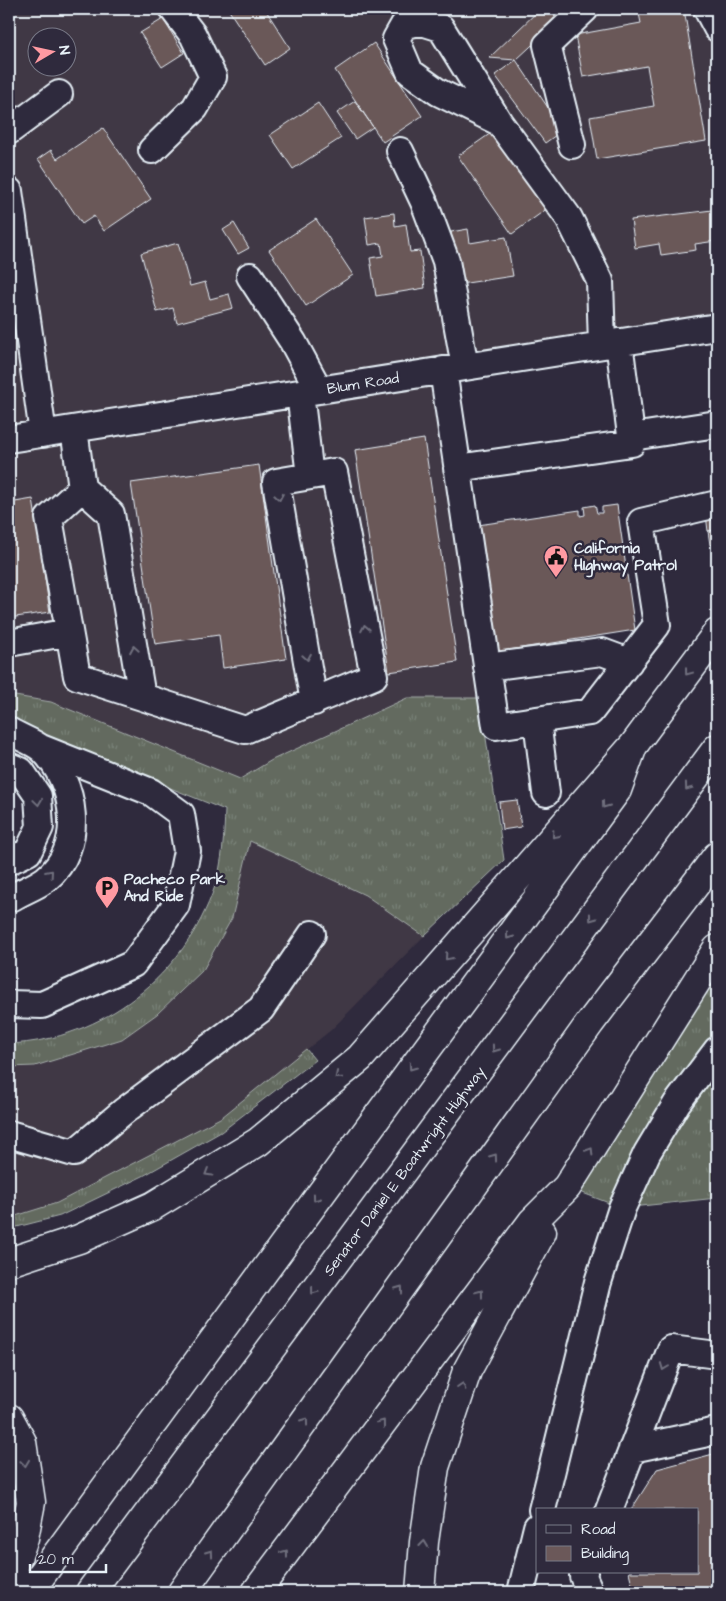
<svg xmlns="http://www.w3.org/2000/svg" width="726" height="1601" viewBox="0 0 726 1601" font-family="'Architects Daughter',sans-serif">
<defs>
<pattern id="grass-tufts" width="24" height="20" patternUnits="userSpaceOnUse" patternTransform="scale(1.25)"><rect width="24" height="20" fill="#636b5f"/><path d="M3 7l-1-3M5 7V3M7 7l1-3M15 17l-1-3M17 17v-4M19 17l1-3" fill="none" stroke="#798177"/></pattern>
</defs>
<rect width="100%" height="100%" fill="#2f2a3d"/>
<filter id="ink" filterUnits="userSpaceOnUse"><feTurbulence type="fractalNoise" baseFrequency=".02" numOctaves="2"/><feDisplacementMap in="SourceGraphic" scale="10" xChannelSelector="R" yChannelSelector="G"/><feConvolveMatrix kernelMatrix="1 2 1 2 8 2 1 2 1" color-interpolation-filters="sRGB"/></filter>
<g filter="url(#ink)">
<path fill="#413845" fill-rule="evenodd" d="M9,9H717V327L431,372L480,698H407L272,760L240,779L51,702L9,695ZM38,38H68V68H38Z
M250,840L365,895L424,936L331,1030L222,1117L57,1203L9,1218V1067L35,1066L122,1039L157,1014L203,970L232,918Z"/>
<path fill="url(#grass-tufts)" stroke="#a6aeac" d="M9,695L51,702L240,779L272,760L407,698H480L504,860L424,936L365,895L250,841L232,918L203,970L157,1014L122,1039L35,1066L9,1067V1044C103,1040 185,975 215,886C223,861 224,835 225,810L9,723Z
M717,949V1198L622,1208L567,1187Z
M306,1049L315,1060L221,1132L143,1176L60,1216L9,1229V1218L57,1203L222,1117Z"/>
<path fill="#6b5859" stroke="#e8f1f8" d="M228,9H265L290,48L265,65Z
M540,9H571L516,60L489,58Z
M638,9H684L706,141L597,159L590,117L654,106L647,66L583,77L575,35L641,23Z
M163,19L184,53L162,67L140,33Z
M374,43L422,116L383,142L335,70Z
M516,60L563,130L545,143L495,75Z
M355,101L373,127L355,139L337,113Z
M318,103L341,138L293,169L270,135Z
M103,128L151,199L104,231L94,216L82,224L38,159L51,150L57,159Z
M494,131L548,208L512,234L458,156Z
M712,210L716,241L695,244L696,250L661,255L659,244L635,248L631,220Z
M394,213L395,226L406,224L410,252L420,251L425,288L376,296L370,258L383,256L381,243L369,245L365,217Z
M316,219L353,275L306,306L269,250Z
M234,223L249,248L238,254L223,230Z
M468,229L470,243L506,237L513,276L460,284L451,232Z
M178,243L190,286L205,282L210,299L229,294L233,308L177,323L173,308L157,312L141,253Z
M424,439L457,662L389,672L355,450Z
M259,465L286,659L223,668L219,635L155,644L131,483Z
M33,499L50,612L9,618V503Z
M595,505L597,513H602V507L617,505L635,630L496,652L478,525L580,510V516L585,515L584,507Z
M717,513V530L708,531L706,515Z
M717,530V544L710,545L708,531Z
M517,800L521,827L502,830L499,802Z
M717,1453V1592H634L629,1572H697V1510H631L657,1469Z"/>
<g fill="none" stroke-linecap="round" stroke-linejoin="round">
<defs>
<path id="minor" d="M707,9L717,28
M499,122L438,92L410,72L396,39L404,25L422,22L441,28L499,122L569,218L600,281L602,345
M9,131L59,94
M572,145L547,45L585,9
M152,150L195,108L213,77L193,35L173,9
M400,151L424,202L446,261L465,367
M9,191L43,434
M250,276L293,342L319,390
M443,370L496,726L590,712L657,625L641,522L717,504
M300,393L310,476
M74,429L82,488L49,518L77,676L245,730L374,676L334,472L276,482L314,702
M632,437L717,424
M9,439L717,327
M457,468L632,443L619,342
M82,488L111,514L142,697
M9,643L69,632
M487,667L602,652L629,662
M537,720L546,793
M9,731C19,737 34,742 42,749C76,782 86,846 46,879C37,886 23,891 13,897L9,896
M9,766L21,771L38,796L40,827L28,852L9,861
M9,1004L42,1005L133,964L176,905L187,851L181,814L151,792L41,748
M9,1134L74,1153L124,1111L261,1009L312,934
M632,1449L717,1431
M542,1510L598,1282L622,1208L647,1153L677,1103L717,1050
M609,1510L671,1349L717,1355
M584,1572L583,1576L590,1592
M521,1592L537,1527"/>
<path id="highway" d="M9,1262L79,1239L153,1206L258,1142L360,1058L633,746L717,633
M9,1418L22,1442L31,1502L24,1538L9,1581
M29,1592L617,790L633,746
M90,1592L717,748
M182,1592L590,1023L717,856
M256,1592L532,1222L567,1187L717,949
M420,1592L424,1542L435,1467L467,1371L542,1232"/>
</defs>
<use href="#minor" stroke="#e8f1f8" stroke-width="30"/>
<use href="#highway" stroke="#e8f1f8" stroke-width="31"/>
<use href="#minor" stroke="#2f2a3d" stroke-width="26"/>
<use href="#highway" stroke="#2f2a3d" stroke-width="28"/>
</g>
<defs><path id="oneway-chevron" d="M-2-3.5L2.5 0L-2 3.5" fill="none" stroke-width="1.6" stroke-linecap="round" stroke-linejoin="round" transform="scale(1.25)"/></defs>
<g stroke="#70707e">
<use href="#oneway-chevron" transform="translate(279 497) rotate(80)"/>
<use href="#oneway-chevron" transform="translate(365 628) rotate(-101)"/>
<use href="#oneway-chevron" transform="translate(134 649) rotate(-100)"/>
<use href="#oneway-chevron" transform="translate(307 657) rotate(80)"/>
<use href="#oneway-chevron" transform="translate(688 672) rotate(127)"/>
<use href="#oneway-chevron" transform="translate(688 787) rotate(126)"/>
<use href="#oneway-chevron" transform="translate(38 802) rotate(82)"/>
<use href="#oneway-chevron" transform="translate(605 805) rotate(126)"/>
<use href="#oneway-chevron" transform="translate(555 835) rotate(131)"/>
<use href="#oneway-chevron" transform="translate(50 873) rotate(-49)"/>
<use href="#oneway-chevron" transform="translate(592 918) rotate(126)"/>
<use href="#oneway-chevron" transform="translate(509 936) rotate(126)"/>
<use href="#oneway-chevron" transform="translate(448 957) rotate(131)"/>
<use href="#oneway-chevron" transform="translate(495 1049) rotate(126)"/>
<use href="#oneway-chevron" transform="translate(412 1067) rotate(126)"/>
<use href="#oneway-chevron" transform="translate(338 1076) rotate(140)"/>
<use href="#oneway-chevron" transform="translate(590 1151) rotate(-58)"/>
<use href="#oneway-chevron" transform="translate(494 1157) rotate(-54)"/>
<use href="#oneway-chevron" transform="translate(208 1173) rotate(149)"/>
<use href="#oneway-chevron" transform="translate(316 1198) rotate(126)"/>
<use href="#oneway-chevron" transform="translate(400 1289) rotate(-54)"/>
<use href="#oneway-chevron" transform="translate(314 1291) rotate(127)"/>
<use href="#oneway-chevron" transform="translate(480 1293) rotate(-53)"/>
<use href="#oneway-chevron" transform="translate(664 1367) rotate(111)"/>
<use href="#oneway-chevron" transform="translate(462 1386) rotate(-72)"/>
<use href="#oneway-chevron" transform="translate(305 1421) rotate(-54)"/>
<use href="#oneway-chevron" transform="translate(382 1423) rotate(-53)"/>
<use href="#oneway-chevron" transform="translate(25 1463) rotate(82)"/>
<use href="#oneway-chevron" transform="translate(424 1544) rotate(-84)"/>
<use href="#oneway-chevron" transform="translate(210 1553) rotate(-54)"/>
<use href="#oneway-chevron" transform="translate(285 1553) rotate(-53)"/>
</g>
</g>
<defs>
<symbol id="civic-pin" viewBox="-11 -11 22 30"><path d="M0 17L-7.5 6A9.5 9.5 0 1 1 7.5 6Z" fill="#ff9aa2" stroke="#2f2a3d"/><path d="M-.6-6.5H3V-4.5H.6V-3L4-1V1h2V6H-6V1h2V-1L-.6-3ZM-1.2 2.5V6h2.4V2.5Z" fill="#111"/></symbol>
<symbol id="parking-pin" viewBox="-11 -11 22 30"><path d="M0 17L-7.5 6A9.5 9.5 0 1 1 7.5 6Z" fill="#ff9aa2" stroke="#2f2a3d"/><path d="M-3.5-5.5H1a3.5 3.5 0 0 1 0 7H-1V5.5H-3.5ZM-1-3.4V-.6H.8a1.4 1.4 0 0 0 0-2.8Z" fill="#111"/></symbol>
</defs>
<g fill-rule="evenodd">
<use href="#civic-pin" x="542" y="543" width="28" height="38"/>
<use href="#parking-pin" x="93" y="874" width="28" height="38"/>
</g>
<g text-anchor="middle" stroke-width="5" stroke-linejoin="round" paint-order="stroke">
<g font-size="15" fill="#e8f1f8" stroke="#2f2a3d">
<text transform="translate(363 383) rotate(-9)" y="5">Blum Road</text>
<text transform="translate(404 1171) rotate(-53)" y="5">Senator Daniel E Boatwright Highway</text>
</g>
<g font-size="15" font-weight="bold" fill="#e8f1f8" stroke="#2f2a3d" text-anchor="start">
<text x="574" y="553">California<tspan x="574" dy="17">HIghway Patrol</tspan></text>
<text x="124" y="884">Pacheco Park<tspan x="124" dy="17">And Ride</tspan></text>
</g>
</g>
<rect width="726" height="1601" fill="none" stroke="#2f2a3d" stroke-width="30"/>
<rect x="15" y="15" width="696" height="1571" fill="none" stroke="#e8f1f8" stroke-width="2" filter="url(#ink)"/>
<rect x="536" y="1508" width="162" height="65" fill="#2f2a3d" stroke="#797a88"/>
<rect x="546" y="1525" width="25" height="8" fill="#2f2a3d" stroke="#797a88"/>
<text x="581" y="1534" font-size="15" fill="#e8f1f8">Road</text>
<rect x="546" y="1546" width="25" height="15" fill="#6b5859" stroke="#797a88"/>
<text x="581" y="1558" font-size="15" fill="#e8f1f8">Building</text>
<g transform="translate(52 52) rotate(81)"><circle r="24" fill="#2f2a3d" stroke="#797a88"/>
<path d="M0-4L9 19L0 12L-9 19Z" fill="#ff9aa2"/>
<text y="-8" font-size="14" font-weight="bold" text-anchor="middle" fill="#e8f1f8">N</text>
</g>
<path d="M30 1564v8h76v-8" fill="none" stroke="#e8f1f8" stroke-width="2.5"/>
<text x="38" y="1564" font-size="15" fill="#e8f1f8" stroke="#2f2a3d" stroke-width="4" paint-order="stroke">20 m</text>
</svg>
